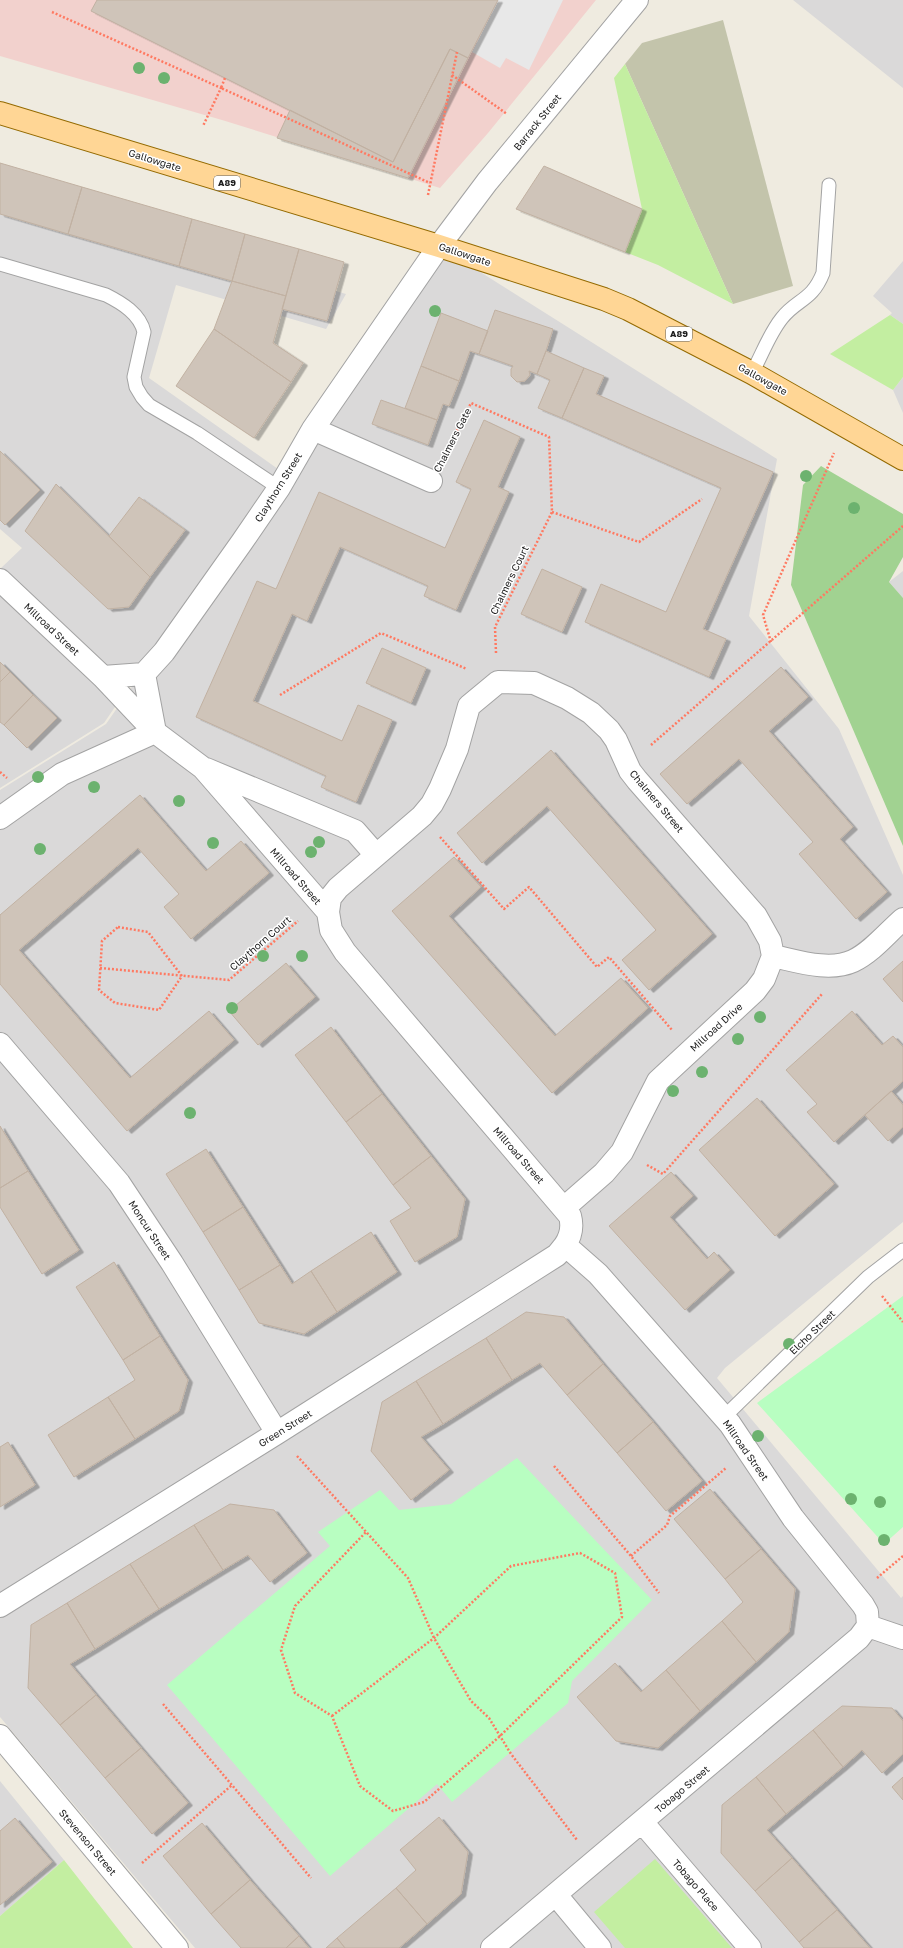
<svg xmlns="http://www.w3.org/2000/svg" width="903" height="1948" viewBox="0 0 903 1948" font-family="'Golos Text',sans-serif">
<defs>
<filter id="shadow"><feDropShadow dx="4.5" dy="2.5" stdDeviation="0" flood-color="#0004"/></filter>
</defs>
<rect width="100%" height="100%" fill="#efebe0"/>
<path fill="#dad9d9" d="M793,0H903V88Z
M0,192L346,294L326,329L176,285L149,378L278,469L104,723L0,788V569L22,548L0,529Z
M439,246L777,459L749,616L839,729L903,875V1222L725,1368L717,1378L901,1598L903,1596V1948H195L0,1717V790L106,724Z
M903,261V324L890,315L892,313L873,296Z
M903,377V413L893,390Z
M903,571V598L889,582Z
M0,1781L64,1860L0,1916Z"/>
<path fill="#f2d1cd" d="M0,0H596L488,133L440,188L222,120L0,56Z"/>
<path fill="#c3c4ab" d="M723,20L793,286L733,304L625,64L642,43Z"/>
<path fill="#c3eea1" d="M625,64L733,304L658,265L625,252L642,209L614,78Z
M890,315L903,324V377L893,390L830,354Z
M655,1859L732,1948H625L594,1912Z
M64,1860L133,1948H0V1916Z"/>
<path fill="#a1d291" d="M821,466L903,514V557L889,582L903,598V846L791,585L803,485Z"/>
<path fill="#b8fec1" d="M903,1296V1527L884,1544L757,1403Z
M517,1458L652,1600L572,1681L568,1703L452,1802L437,1784L330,1876L167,1685L330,1546L318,1532L380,1490L399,1510L451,1504Z"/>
<path fill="#e8e8e8" d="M498,0H563L529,70L506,58L500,68L472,52Z"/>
<path fill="#cfc4b9" stroke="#c1b1a2" filter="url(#shadow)" d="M97,0H498L468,58L450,49L393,162L91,11Z
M450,49L468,58L408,178L277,138L290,110L393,162Z
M0,163L82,187L68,234L0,214Z
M544,166L642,209L625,252L516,209Z
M82,187L192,219L179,266L68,234Z
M192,219L245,234L232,281L179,266Z
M245,234L299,249L286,296L232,281Z
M299,249L344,262L327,321L282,309Z
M232,281L286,296L273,343L303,363L291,382L214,329Z
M495,310L553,329L546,351L537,374L529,371L530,375L525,381L517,382L511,376V369L513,366L479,354Z
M441,313L488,331L479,354L470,351L459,381L421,366Z
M214,329L291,382L254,438L176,386Z
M546,351L584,368L562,418L538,408L550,380L537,374Z
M421,366L459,381L449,406L443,404L437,420L405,408Z
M584,368L604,376L596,394L773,472L703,629L726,639L709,677L585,622L601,584L666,612L721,488L562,418Z
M381,400L437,420L428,445L372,424Z
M484,420L520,437L498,487L509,492L456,610L424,596L428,586L340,547L307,621L292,614L253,701L342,741L358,705L392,720L356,802L321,787L326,776L196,717L257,581L276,589L319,492L445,548L471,489L456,482Z
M0,451L40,490L5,525L0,520Z
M56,484L150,577L129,607L108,609L25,531Z
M139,497L185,530L150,577L109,536Z
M542,569L582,587L562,632L521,614Z
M382,648L426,668L411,703L366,683Z
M0,662L10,672L0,682Z
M781,667L808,697L769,731L853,827L840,839L887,892L856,919L799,854L813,842L739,759L687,804L660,774Z
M10,672L33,695L4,725L0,722V682Z
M33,695L57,718L27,748L4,725Z
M551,750L712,934L649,990L622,960L656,930L547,806L482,863L457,833Z
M140,795L206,871L241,841L269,873L191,939L164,907L179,894L138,848L19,950L130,1078L209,1011L234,1040L127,1131L0,984V915Z
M454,857L481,887L449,916L555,1036L621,978L648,1008L552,1093L392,911Z
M903,961V1002L883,979Z
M286,963L315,997L258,1045L229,1011Z
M852,1011L882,1045L893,1036L903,1047V1081L834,1142L807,1112L817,1104L786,1070Z
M331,1027L382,1094L346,1122L295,1055Z
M891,1091L903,1105V1127L888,1141L865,1115Z
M382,1094L431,1156L393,1185L346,1122Z
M757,1098L834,1184L775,1236L699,1150Z
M0,1126L28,1171L0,1188Z
M206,1149L243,1207L203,1232L166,1174Z
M431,1156L465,1199L457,1237L415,1262L390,1221L411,1208L393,1185Z
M28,1171L79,1250L42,1274L0,1207V1188Z
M671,1172L693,1196L670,1217L707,1259L714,1252L730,1270L685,1310L609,1226Z
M243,1207L280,1265L239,1290L203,1232Z
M371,1232L397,1272L337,1312L311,1271Z
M114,1262L160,1336L123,1360L76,1287Z
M280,1265L292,1284L311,1271L337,1312L304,1334L259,1323L239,1290Z
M526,1312L564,1317L603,1364L567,1395L540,1363L512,1380L486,1338Z
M160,1336L188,1380L179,1411L135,1439L108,1397L135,1380L123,1360Z
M486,1338L512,1380L443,1424L416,1381Z
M603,1364L653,1422L617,1453L567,1395Z
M416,1381L443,1424L421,1437L449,1470L411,1500L371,1451L382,1402Z
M108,1397L135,1439L74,1477L48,1435Z
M653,1422L702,1481L666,1511L617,1453Z
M8,1442L35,1485L0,1507V1447Z
M710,1489L761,1549L725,1579L674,1519Z
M230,1504L274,1510L307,1553L270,1582L248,1555L223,1570L194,1525Z
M194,1525L223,1570L159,1609L130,1564Z
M761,1549L795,1589L789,1632L756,1662L722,1621L743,1602L725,1579Z
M130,1564L159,1609L95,1649L67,1603Z
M67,1603L95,1649L70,1664L96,1695L60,1725L28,1688L31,1625Z
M722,1621L756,1662L700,1711L666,1670Z
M615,1663L641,1692L666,1670L700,1711L658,1748L616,1741L577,1697Z
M96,1695L141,1748L105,1778L60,1725Z
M842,1706L892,1708L903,1721V1754L882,1773L862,1750L843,1767L813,1730Z
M813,1730L843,1767L786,1814L756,1777Z
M141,1748L188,1803L152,1834L105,1778Z
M756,1777L786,1814L767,1830L792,1858L755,1891L721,1853L722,1805Z
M903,1777V1800L892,1787Z
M439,1817L468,1852L461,1894L427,1924L396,1888L416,1870L400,1850Z
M15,1818L52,1862L0,1905V1831Z
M202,1823L250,1880L211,1914L163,1856Z
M792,1858L837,1910L799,1942L755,1891Z
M250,1880L299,1936L286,1948H241L211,1914Z
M396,1888L427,1924L399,1948H345L337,1938Z
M837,1910L870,1948H804L799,1942Z
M299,1936L309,1948H286Z
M337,1938L345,1948H326Z"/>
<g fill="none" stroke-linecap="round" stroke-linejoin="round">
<defs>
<path id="lane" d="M0,264L106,295C122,303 140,314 144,332L134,377L136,387L142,397L149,405L197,433L279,488
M752,373C762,355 769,334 782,318C797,299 812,301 823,273L829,185
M724,1417L868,1277L903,1250"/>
<path id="street" d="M313,429L431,481
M0,580L103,677L144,674
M144,674L164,652L242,542L279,488L313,429L439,246L487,182L637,0
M103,677L155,732L203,768L328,912L331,930L345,952L570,1216C573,1227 571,1236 565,1245L598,1274L730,1424L793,1518L863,1605L867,1612L868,1626L903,1638
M206,769L355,831L376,855
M0,818L62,774L155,732L144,674
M328,912L330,898L338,888L422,816L432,804L440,789L457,749L469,706L498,682L534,683L567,698L591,713L609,730L616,740L630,771L637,780L756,916L770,941L773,956
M0,1044L119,1183L172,1263L277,1433
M564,1208L604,1173L622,1152L658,1081L755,991L764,979L773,956C797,961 829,972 853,961C872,952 888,932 903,919
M0,1606L277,1433L557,1255L565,1245
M0,1736L177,1948
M642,1822L750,1948
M556,1895L600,1948
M492,1948L859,1638L868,1626"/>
<path id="primary" d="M0,113L439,246L604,299L628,309L752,373L903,459"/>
</defs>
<use href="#lane" stroke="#a3a3a3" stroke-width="15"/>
<use href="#street" stroke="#a3a3a3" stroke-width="24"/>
<use href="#primary" stroke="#946a00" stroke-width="24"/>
<path stroke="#ff7961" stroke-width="2.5" stroke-dasharray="2 2" stroke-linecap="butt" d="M52,12L221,88L203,126
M452,75L507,114
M225,78L221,88L430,183
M428,195L457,52
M444,456L471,403L549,437L552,512L495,627L496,653
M552,512L639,542L702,499
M771,642L763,615L834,453
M280,695L381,633L467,669
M651,745L903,526
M0,772L7,778
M440,837L504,909L529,887L597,967L609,957L672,1030
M118,927L148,932L182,976L159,1010L115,1003L99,990L102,941Z
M100,968L229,980L298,921
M647,1165L663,1174L822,994
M882,1296L903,1322
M297,1456L408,1578L434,1638L471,1701L489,1718L511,1754L577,1840
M554,1466L631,1556L659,1593
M631,1556L667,1525L670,1516L726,1468
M877,1578L903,1556
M163,1704L311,1878
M332,1716L434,1638L511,1566L580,1553L615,1573L622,1617L499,1737L424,1802L393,1811L360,1786L332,1716L295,1693L281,1650L295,1606L366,1532
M142,1863L232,1785"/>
<use href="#lane" stroke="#fff" stroke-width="13"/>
<use href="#street" stroke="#fff" stroke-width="22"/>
<use href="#primary" stroke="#ffd695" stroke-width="22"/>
</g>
<g fill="#6cb26f">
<circle cx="139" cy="68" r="6"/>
<circle cx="164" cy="78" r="6"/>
<circle cx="435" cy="311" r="6"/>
<circle cx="806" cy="476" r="6"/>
<circle cx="854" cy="508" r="6"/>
<circle cx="38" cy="777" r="6"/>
<circle cx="94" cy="787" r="6"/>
<circle cx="179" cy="801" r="6"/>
<circle cx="319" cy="842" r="6"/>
<circle cx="213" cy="843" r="6"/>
<circle cx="40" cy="849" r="6"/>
<circle cx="311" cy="852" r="6"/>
<circle cx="263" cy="956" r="6"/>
<circle cx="302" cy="956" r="6"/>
<circle cx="232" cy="1008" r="6"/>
<circle cx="760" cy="1017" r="6"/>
<circle cx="738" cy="1039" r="6"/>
<circle cx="702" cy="1072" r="6"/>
<circle cx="673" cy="1091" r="6"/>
<circle cx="190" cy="1113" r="6"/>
<circle cx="789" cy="1344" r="6"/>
<circle cx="758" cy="1436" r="6"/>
<circle cx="851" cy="1499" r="6"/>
<circle cx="880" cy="1502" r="6"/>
<circle cx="884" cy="1540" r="6"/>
</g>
<g text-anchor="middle" stroke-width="3" stroke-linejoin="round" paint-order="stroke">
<g fill="#fff" stroke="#606060" stroke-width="1">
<rect x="214" y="176" width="26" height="14" rx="3"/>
<rect x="666" y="327" width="26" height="14" rx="3"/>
</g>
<g font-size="9" font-weight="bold" fill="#1c1c1c">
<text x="227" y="186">A89</text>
<text x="679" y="337">A89</text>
</g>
<g font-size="10" fill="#1c1c1c" stroke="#fff">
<text transform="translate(537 122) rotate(-51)" y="4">Barrack Street</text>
<text transform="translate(155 160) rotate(17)" y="4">Gallowgate</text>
<text transform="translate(465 254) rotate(18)" y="4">Gallowgate</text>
<text transform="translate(763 379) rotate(29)" y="4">Gallowgate</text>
<text transform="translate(452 440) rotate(-63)" y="4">Chalmers Gate</text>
<text transform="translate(278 487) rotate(-58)" y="4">Claythorn Street</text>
<text transform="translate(509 580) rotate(-64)" y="4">Chalmers Court</text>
<text transform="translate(52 629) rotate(43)" y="4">Millroad Street</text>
<text transform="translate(657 801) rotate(50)" y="4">Chalmers Street</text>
<text transform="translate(296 876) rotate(49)" y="4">Millroad Street</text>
<text transform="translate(260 943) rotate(-41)" y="4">Claythorn Court</text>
<text transform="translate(716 1027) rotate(-42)" y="4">Millroad Drive</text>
<text transform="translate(519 1155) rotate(49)" y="4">Millroad Street</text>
<text transform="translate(150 1230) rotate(57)" y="4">Moncur Street</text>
<text transform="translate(812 1332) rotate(-44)" y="4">Elcho Street</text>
<text transform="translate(285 1428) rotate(-32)" y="4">Green Street</text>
<text transform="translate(746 1450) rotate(55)" y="4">Millroad Street</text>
<text transform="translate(682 1789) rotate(-40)" y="4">Tobago Street</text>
<text transform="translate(88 1842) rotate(50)" y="4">Stevenson Street</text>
<text transform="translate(696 1885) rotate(49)" y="4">Tobago Place</text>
</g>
</g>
</svg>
